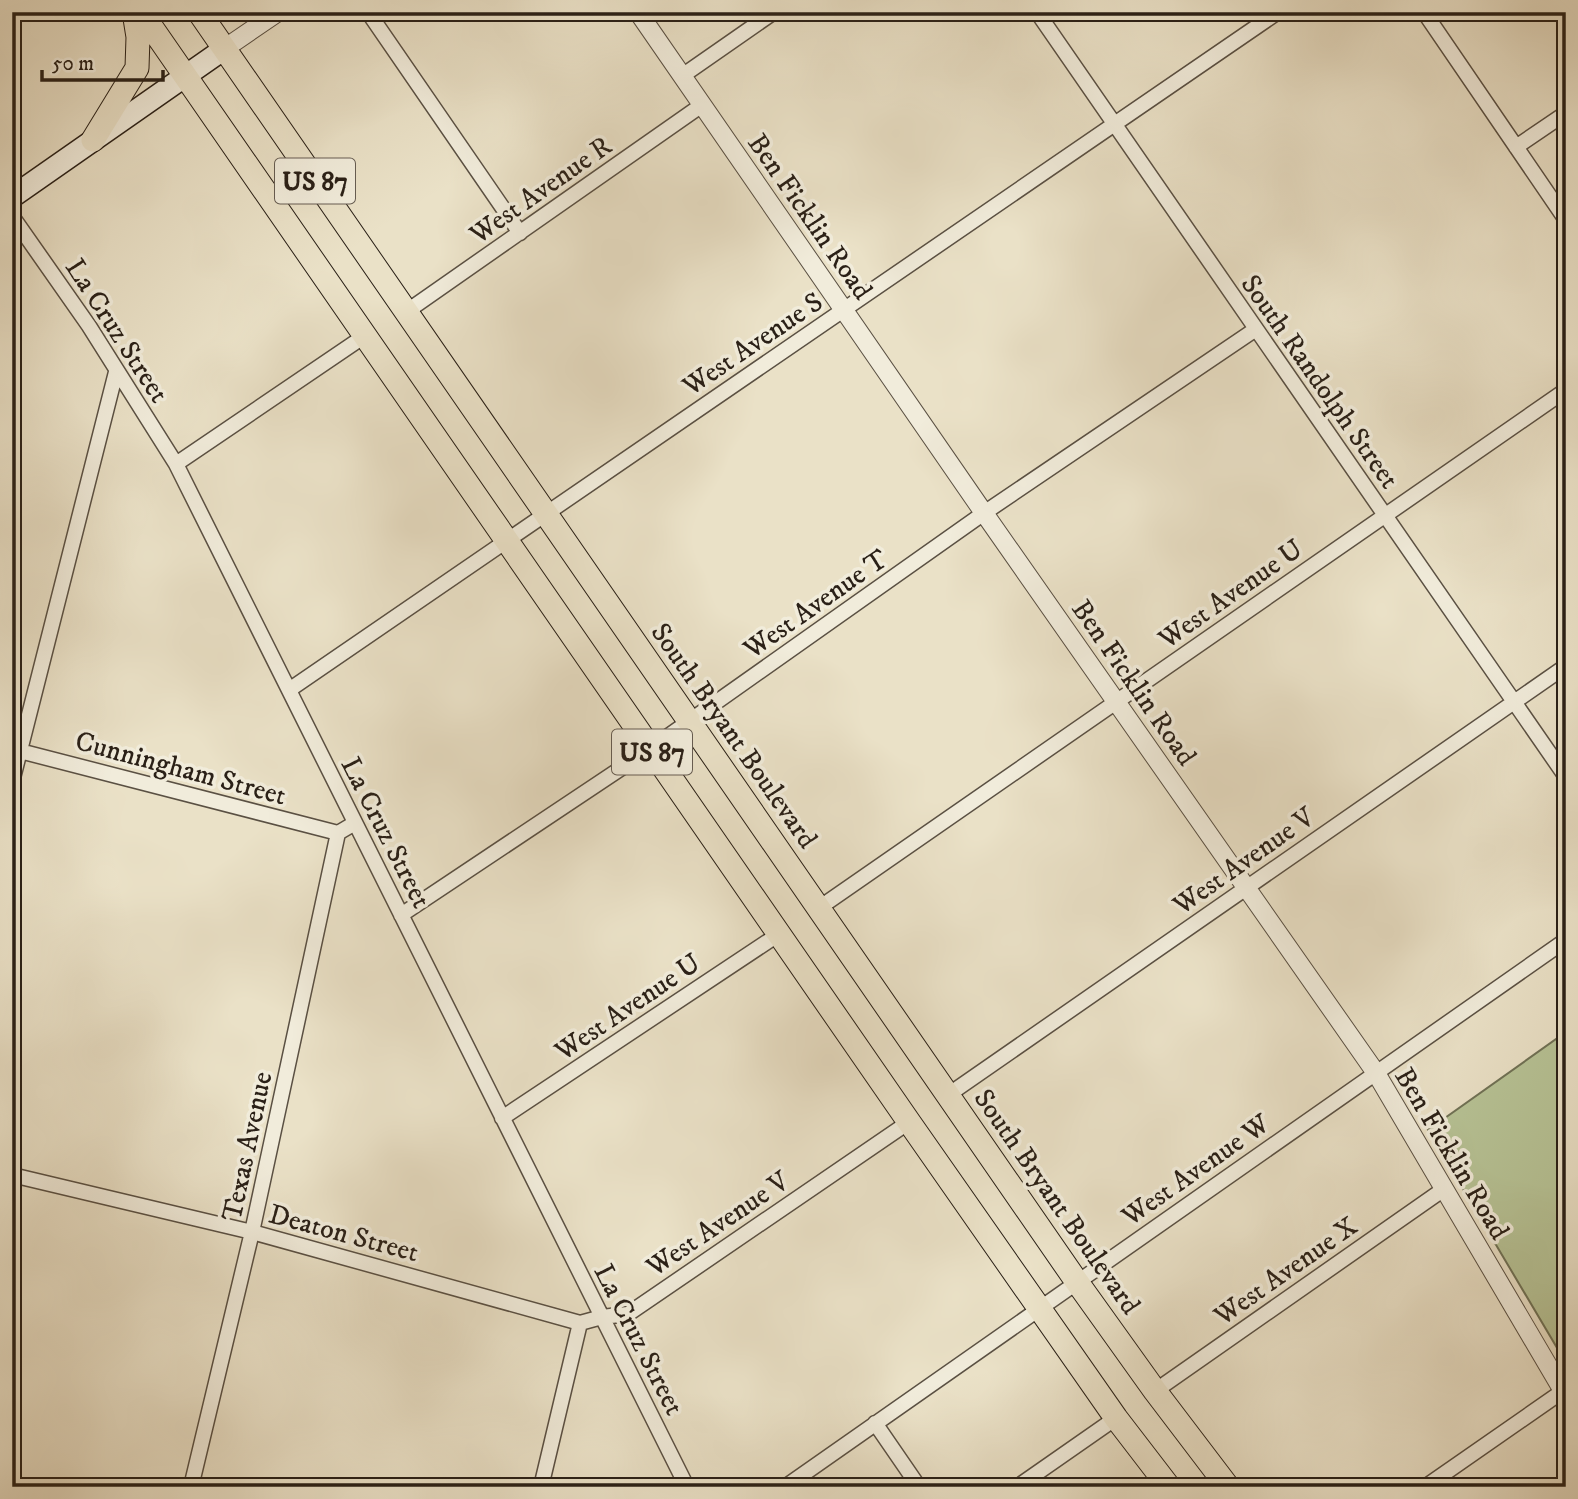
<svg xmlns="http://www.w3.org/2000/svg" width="1578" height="1499" viewBox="0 0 1578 1499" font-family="'IM FELL DW Pica',serif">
<rect width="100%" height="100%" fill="#eae1c7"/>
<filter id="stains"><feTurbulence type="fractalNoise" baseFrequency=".00286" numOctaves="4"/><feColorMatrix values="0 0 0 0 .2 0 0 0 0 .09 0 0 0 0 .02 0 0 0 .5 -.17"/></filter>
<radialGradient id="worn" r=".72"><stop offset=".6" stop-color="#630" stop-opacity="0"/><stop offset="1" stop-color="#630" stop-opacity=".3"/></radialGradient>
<path fill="#b7c396" stroke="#707256" stroke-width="2" d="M1566,1032V1363L1428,1130Z"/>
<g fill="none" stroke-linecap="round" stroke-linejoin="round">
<defs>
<path id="minor" d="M368,12L520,233
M1037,12L1566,777
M1424,12L1566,220
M682,76L774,12
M1516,147L1566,113
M12,216L89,326L176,464L687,1487
M406,312L702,105
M176,464L366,335
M289,690L1278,12
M12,749L338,833
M12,782L116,372
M819,908L1566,390
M401,915L650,749L984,513L1256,329
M948,1095L1566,666
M502,1118L779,934
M12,1175L252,1232L580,1323
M580,1323L602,1317L628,1314L909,1122
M1155,1391L1444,1189
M875,1423L919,1487
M191,1487L252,1232L338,833L355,823
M541,1487L580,1323
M785,1487L1566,940
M1017,1487L1116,1418
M1425,1487L1563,1391"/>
<path id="tertiary" d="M638,12L984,513L1376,1073L1566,1396
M224,49L278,12"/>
<path id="secondary" d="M12,197L224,49"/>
<path id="primary" d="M141,12L909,1122L1116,1418L1169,1487
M199,12L1077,1282L1155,1391L1228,1487
M93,140L137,68L138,37L134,12"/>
</defs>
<use href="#minor" stroke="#5a5043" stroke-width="17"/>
<use href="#tertiary" stroke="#5a5043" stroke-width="20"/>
<use href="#secondary" stroke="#2a2017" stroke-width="24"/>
<use href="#primary" stroke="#2a2017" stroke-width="25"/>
<use href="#minor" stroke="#f1ecdb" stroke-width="14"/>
<use href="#tertiary" stroke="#f1ecdb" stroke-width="18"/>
<use href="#secondary" stroke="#f1ecdb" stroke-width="21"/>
<use href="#primary" stroke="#eae1c7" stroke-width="23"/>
</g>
<g text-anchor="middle" stroke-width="7" stroke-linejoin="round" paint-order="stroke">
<g fill="#f1ecdb" stroke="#665d52" stroke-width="2">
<rect x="275" y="158.5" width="80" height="45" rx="5"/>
<rect x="612" y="729.5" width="80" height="45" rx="5"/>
</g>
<g font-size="26" font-weight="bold" fill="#2a2017">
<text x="315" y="190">US 87</text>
<text x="652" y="761">US 87</text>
</g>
<g font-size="28" fill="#2a2017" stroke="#f1ecdb">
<text transform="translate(540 189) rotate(-35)" y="10">West Avenue R</text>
<text transform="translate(811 216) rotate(55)" y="10">Ben Ficklin Road</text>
<text transform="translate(118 330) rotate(57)" y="10">La Cruz Street</text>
<text transform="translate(752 343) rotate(-34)" y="10">West Avenue S</text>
<text transform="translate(1321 381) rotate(55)" y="10">South Randolph Street</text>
<text transform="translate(1230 593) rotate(-35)" y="10">West Avenue U</text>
<text transform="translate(815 603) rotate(-35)" y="10">West Avenue T</text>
<text transform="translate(1135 682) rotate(55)" y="10">Ben Ficklin Road</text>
<text transform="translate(735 735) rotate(55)" y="10">South Bryant Boulevard</text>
<text transform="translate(181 767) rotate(15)" y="10">Cunningham Street</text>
<text transform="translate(387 832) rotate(63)" y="10">La Cruz Street</text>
<text transform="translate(1243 860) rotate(-35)" y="10">West Avenue V</text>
<text transform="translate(627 1006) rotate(-34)" y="10">West Avenue U</text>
<text transform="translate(246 1146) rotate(-78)" y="10">Texas Avenue</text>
<text transform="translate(1453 1153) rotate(59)" y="10">Ben Ficklin Road</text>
<text transform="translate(1195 1169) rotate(-35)" y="10">West Avenue W</text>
<text transform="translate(1058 1201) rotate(55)" y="10">South Bryant Boulevard</text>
<text transform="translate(717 1223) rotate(-34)" y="10">West Avenue V</text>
<text transform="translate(344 1232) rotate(15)" y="10">Deaton Street</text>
<text transform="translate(1285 1270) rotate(-35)" y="10">West Avenue X</text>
<text transform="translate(640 1339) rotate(63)" y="10">La Cruz Street</text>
</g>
</g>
<rect width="1578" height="1499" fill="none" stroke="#eae1c7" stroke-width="42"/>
<rect x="14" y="14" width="1550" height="1471" fill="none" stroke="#2a2017" stroke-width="3.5"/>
<rect x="21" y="21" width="1536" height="1457" fill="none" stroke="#2a2017" stroke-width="2"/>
<path d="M42 70v10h121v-10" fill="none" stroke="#2a2017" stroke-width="3.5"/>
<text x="52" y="70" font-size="21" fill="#2a2017" stroke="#f1ecdb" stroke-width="5" paint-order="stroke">50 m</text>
<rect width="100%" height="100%" filter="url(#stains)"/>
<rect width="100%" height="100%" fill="url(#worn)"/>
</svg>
